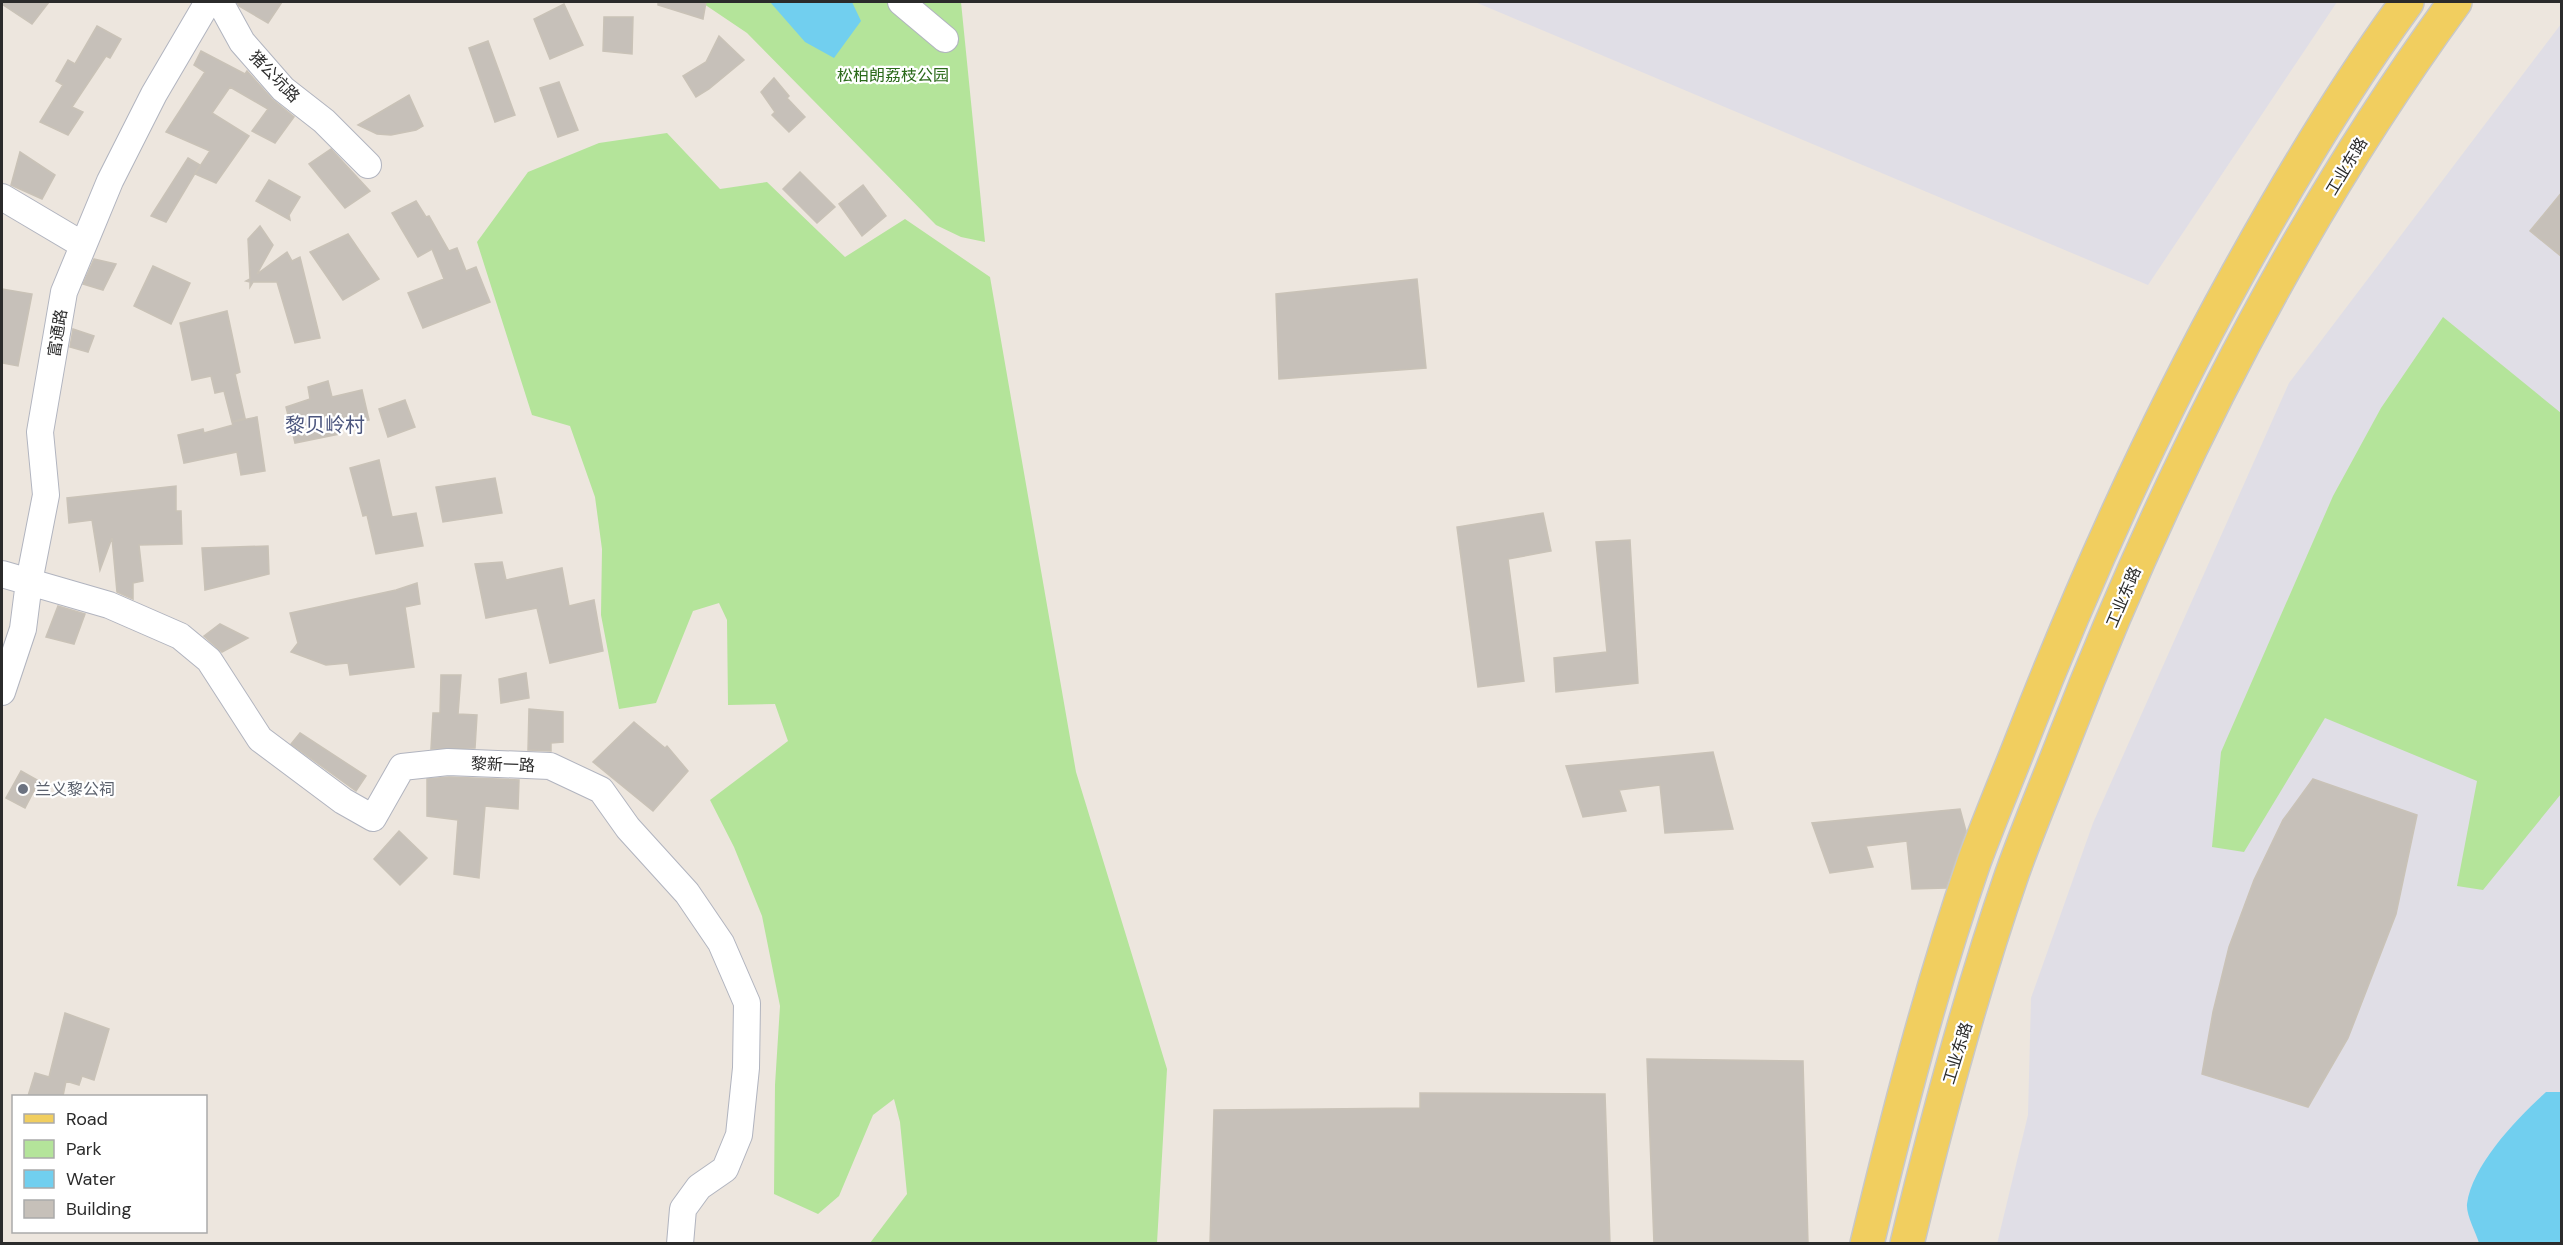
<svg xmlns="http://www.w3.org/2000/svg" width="2563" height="1245" viewBox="0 0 2563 1245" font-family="'DM Sans','Noto Sans SC',sans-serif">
<rect width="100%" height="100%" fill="#ede6de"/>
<path fill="#e0dee6" d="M1475,2H2337L2148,285Z
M2561,24V1243L1997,1244L2028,1115L2031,998L2093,823L2289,383Z"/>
<path fill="#b4e49a" d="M701,2H961L985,242L961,237L936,225L747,33Z
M667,133L720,189L767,182L845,257L905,219L990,277L1076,772L1167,1069L1157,1243H870L907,1194L900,1122L894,1099L873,1115L839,1196L818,1214L774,1194L775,1085L780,1006L762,916L734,847L710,800L788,741L775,704L728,705L727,620L719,603L693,611L656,703L619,709L601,615L602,549L595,497L570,426L532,415L477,242L528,172L599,143Z
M2443,317L2561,413V794L2483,890L2457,886L2477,781L2325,718L2244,852L2212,847L2221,752L2333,496L2381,408Z"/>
<path fill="#71cfef" d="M770,2H852L861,21L834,58L805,42Z
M2546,1092H2561V1243H2479C2476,1233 2466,1215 2467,1204C2472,1165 2517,1118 2546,1092Z"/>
<path fill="#c6c0b9" stroke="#c9c2b7" stroke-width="1.5" d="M2,2H49L32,24L2,4Z
M237,2H282L268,23L239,6Z
M658,2H706L703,19L658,5Z
M564,4L583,45L550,59L534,19Z
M604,17H633L632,54L603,51Z
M97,26L121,39L110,58L106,56L72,107L83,112L68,135L40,122L63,85L56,81L68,60L75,64Z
M719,36L744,60L709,89L696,97L683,76L706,62Z
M488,41L515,115L495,122L469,48Z
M201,51L245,74L247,71L272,99L294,117L275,143L252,131L268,109L230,87L212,113L249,136L216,183L195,174L210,151L166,132L205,72L194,65Z
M774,78L789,96L787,98L805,117L789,132L772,115L775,112L761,92Z
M559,82L578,130L558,137L540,88Z
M409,95L423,126L416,130L391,135L377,134L358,125Z
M331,149L370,191L345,208L309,164Z
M20,152L55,175L42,199L11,185Z
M188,158L200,165L166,222L151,216Z
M800,172L835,207L817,223L783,189Z
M269,180L300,197L289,215L290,220L256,201Z
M863,185L886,216L862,236L839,204Z
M2562,192V257L2530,231Z
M416,201L426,217L429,216L449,251L457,248L466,271L476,267L490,302L423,328L408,293L444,279L432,249L418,257L392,213Z
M260,226L273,245L257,274L287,252L292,261L300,257L320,338L295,343L277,282H253L250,287V282L246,281L250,279L248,239Z
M348,234L379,279L343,300L310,252Z
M94,259L116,264L103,290L83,284Z
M153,266L190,283L171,324L134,306Z
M1417,279L1426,368L1279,379L1276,294Z
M2,289L32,294L18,366L2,363Z
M227,311L240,372L235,374L245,418L232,422L224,391L215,393L211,376L192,380L180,323Z
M73,329L94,336L88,352L70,347Z
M328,381L332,397L362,390L369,420L338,426L340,434L295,443L286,407L310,399L308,387Z
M405,400L415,427L388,437L379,409Z
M257,417L265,471L241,475L237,452L184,463L178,435L203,429L204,433L233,425L232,422Z
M379,460L392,517L416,513L423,546L376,554L367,515L363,516L350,468Z
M495,478L502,513L443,522L436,487Z
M176,486V511H181L182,544L139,545L143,581L133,583V599L117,592L112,538L100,570L92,520L69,523L67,498Z
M1543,513L1551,551L1508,559L1524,681L1478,687L1457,527Z
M1630,540L1638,683L1556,692L1554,658L1607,652L1596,542Z
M268,546L269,574L205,590L202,548Z
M502,562L506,580L562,568L569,606L594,600L603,651L550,663L537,608L486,618L475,564Z
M417,583L420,604L405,607L414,667L350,675L348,663L326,665L291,652L298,643L290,613L396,590Z
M58,606L85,614L74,644L46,637Z
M220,624L248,638L222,652L204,636Z
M526,673L529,698L501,703L499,679Z
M441,675H461L458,714L477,715L475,748L431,749L433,713H440Z
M529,709L563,712V742L551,743V751L528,750Z
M634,722L665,748L667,746L688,771L653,811L593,762Z
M300,733L366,776L356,791L291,744Z
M1713,752L1733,829L1665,833L1660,785L1619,790L1626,811L1583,817L1566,766Z
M21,771L39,781L25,808L6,798Z
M449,777L519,780L518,809L485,806L479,878L454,874L458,820L427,816V779Z
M2313,779L2417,815L2396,914L2348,1038L2308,1107L2202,1074L2213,1012L2229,947L2254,880L2283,820Z
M1960,809L1966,831L1946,888L1912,889L1907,841L1866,846L1873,867L1830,873L1812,823Z
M399,831L427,858L400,885L374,859Z
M65,1013L109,1029L94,1080L82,1076L79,1085L66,1081L63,1096H28L35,1073L49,1077Z
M1647,1059L1803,1061L1808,1244H1654Z
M1420,1093L1605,1094L1610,1244H1210L1214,1110L1420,1108Z"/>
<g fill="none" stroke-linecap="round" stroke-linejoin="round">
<defs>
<path id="minor" d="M220,2L242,42L283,89L324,121L368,165
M901,2L945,39
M2,197L83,245
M2,574L109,605L180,636L209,660L260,739L343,801L373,818L402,767L448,762L550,766L601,790L628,828L687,893L721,943L747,1003L746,1068L739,1135L725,1169L699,1187L683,1209L680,1244
M2,692L23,629L29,582L46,495L40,432L64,292L110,181L154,94L208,2"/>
<path id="major" d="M1867,1244C1898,1115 1931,987 1974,862C1989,821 2006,781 2022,740C2084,581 2154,425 2237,275C2289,181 2344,88 2407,2
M1907,1244C1937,1119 1970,995 2012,874C2028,829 2047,784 2064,740C2165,480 2291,227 2455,2"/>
</defs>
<use href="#minor" stroke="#b1b4bf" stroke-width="28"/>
<use href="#major" stroke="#c8c8c8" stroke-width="36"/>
<use href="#minor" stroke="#fff" stroke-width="26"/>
<use href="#major" stroke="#f1ce5f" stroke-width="33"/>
</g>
<circle fill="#6b7280" stroke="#fff" stroke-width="2" cx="23" cy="789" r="6"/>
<g text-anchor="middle" stroke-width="4.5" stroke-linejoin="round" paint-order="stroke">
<g font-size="16" fill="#2b6a1a" stroke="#fff">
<text x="893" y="81">松柏朗荔枝公园</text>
</g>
<g font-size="16" fill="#2b2b2b" stroke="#fff">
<text transform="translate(275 76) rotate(46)" y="6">猪公坑路</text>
<text transform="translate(2346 166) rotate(-59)" y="6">工业东路</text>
<text transform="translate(57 333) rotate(-81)" y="6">富通路</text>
<text transform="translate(2123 597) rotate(-67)" y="6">工业东路</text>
<text transform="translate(503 764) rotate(2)" y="6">黎新一路</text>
<text transform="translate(1957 1053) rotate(-73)" y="6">工业东路</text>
</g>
<g font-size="16" fill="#5b616d" stroke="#fff" text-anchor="start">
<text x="35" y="795">兰义黎公祠</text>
</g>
<g font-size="20" fill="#4b557d" stroke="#fff">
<text x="325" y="432">黎贝岭村</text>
</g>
</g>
<rect width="2563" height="1245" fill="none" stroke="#2b2b2b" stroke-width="6"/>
<rect x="12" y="1095" width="195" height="138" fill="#ffffff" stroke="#aaaaaa" stroke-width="1.5"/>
<rect x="24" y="1114" width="30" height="9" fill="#f1ce5f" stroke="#aaaaaa" stroke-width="1.5"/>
<text x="66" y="1125" font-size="18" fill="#2b2b2b">Road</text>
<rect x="24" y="1140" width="30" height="18" fill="#b4e49a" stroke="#aaaaaa" stroke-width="1.5"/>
<text x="66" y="1155" font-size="18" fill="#2b2b2b">Park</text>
<rect x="24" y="1170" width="30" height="18" fill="#71cfef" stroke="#aaaaaa" stroke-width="1.5"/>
<text x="66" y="1185" font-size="18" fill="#2b2b2b">Water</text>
<rect x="24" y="1200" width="30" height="18" fill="#c6c0b9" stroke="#aaaaaa" stroke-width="1.5"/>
<text x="66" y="1215" font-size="18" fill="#2b2b2b">Building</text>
</svg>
